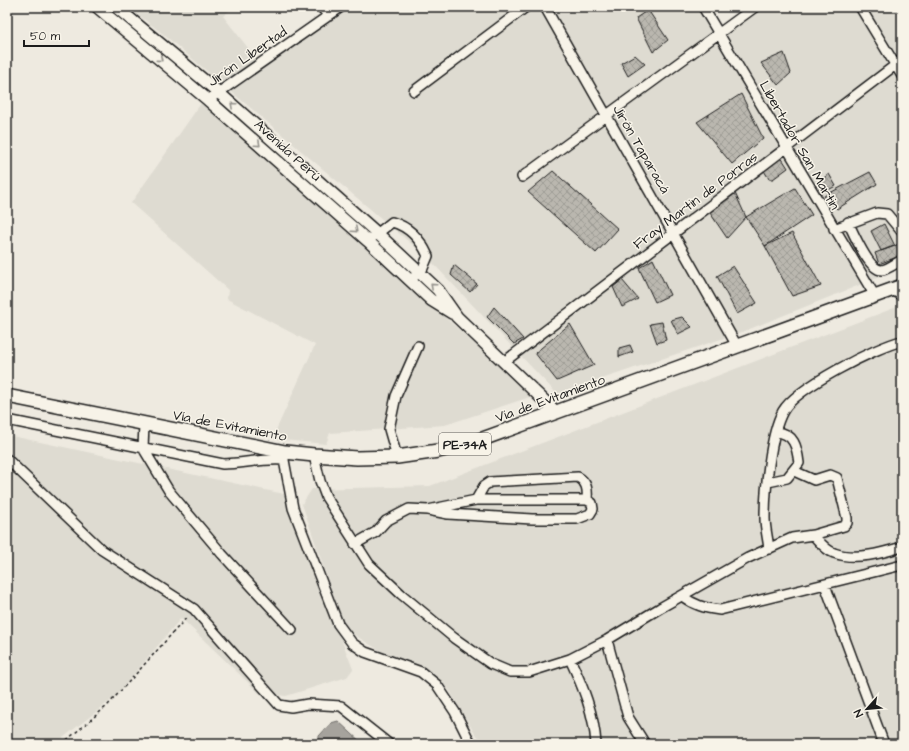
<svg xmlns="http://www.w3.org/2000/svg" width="909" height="751" viewBox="0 0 909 751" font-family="'Architects Daughter',sans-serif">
<defs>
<pattern id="building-cross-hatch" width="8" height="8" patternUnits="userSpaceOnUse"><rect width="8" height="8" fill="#bab7af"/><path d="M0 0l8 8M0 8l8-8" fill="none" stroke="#9f9d96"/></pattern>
</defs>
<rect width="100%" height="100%" fill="#eeeae0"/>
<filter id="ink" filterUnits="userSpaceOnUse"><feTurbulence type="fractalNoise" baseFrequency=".025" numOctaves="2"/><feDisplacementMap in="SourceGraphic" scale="8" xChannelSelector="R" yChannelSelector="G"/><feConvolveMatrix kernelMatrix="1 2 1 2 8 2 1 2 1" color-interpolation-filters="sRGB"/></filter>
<g filter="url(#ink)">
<path fill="#dedbd1" d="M128,7H234L223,16L263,67L346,7H699L718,38L762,7H902V268L742,332L557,394L427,257L163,34Z
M204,99L287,176L533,396L445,425L330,433L326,444L272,439L315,345L227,299L228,290L131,203Z
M902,305V744H488L475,734L449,690L433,673L382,652L353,634L341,618L302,504L312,489L430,486Z
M7,435L284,494L353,669L347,677L286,696L259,693L181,618L115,697L55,744H7Z"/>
<path fill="#a6a39d" stroke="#6f6d69" d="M338,721L363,744H319V736L331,723Z"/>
<path fill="url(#building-cross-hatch)" stroke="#1c1c1c" d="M648,10L668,40L653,52L636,18Z
M784,53L791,73L778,85L761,63Z
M635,55L645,64L628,76L621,63Z
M741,94L763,138L732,164L697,122Z
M779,154L788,168L773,179H769L763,169Z
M553,171L618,229L596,253L528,192Z
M870,172L877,184L837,209L824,196Z
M829,174L836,186L826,191L817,183Z
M795,188L812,215L765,246L746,217Z
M735,193L746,217L727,238L708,210Z
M884,224L895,246L881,251L871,231Z
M792,233L821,286L792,296L765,246Z
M902,243V255L879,264L875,253Z
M653,259L670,295L655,302L639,268Z
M454,265L477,284L470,292L451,275Z
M733,266L757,303L737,314L717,276Z
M622,280L638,299L622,307L613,287Z
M494,307L523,339L514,344L487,317Z
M682,317L692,327L678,334L671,320Z
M662,322L666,340L657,343L650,324Z
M570,324L594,365L557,381L535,353Z
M630,345L633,352L619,357V348Z"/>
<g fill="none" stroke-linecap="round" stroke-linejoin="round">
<defs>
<path id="minor" d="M321,7L329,16
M545,7L737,346
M703,7L875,296
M860,7L902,76
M414,91L526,7
M208,100L341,7
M522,177L755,7
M848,222C853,232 869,271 882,270C888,269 896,263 902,260
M834,229L877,213L887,214L902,232
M373,237L392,222C410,227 421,240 428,256L423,268L415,276
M891,290L902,295
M504,362L902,60
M7,420L223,464C243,464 263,458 284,460
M144,425L143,448L169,491L222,554L292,630
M285,452L284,460L293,508L338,624L352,643L365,652L421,672L437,685L455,712L471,744
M314,455L320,481L326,497L369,564L401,594L454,638L491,664L510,672H529L570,659L607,640L660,608L748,558L792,538L813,535C819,541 825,550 834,553C855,561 882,553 902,547
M397,457L389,429L396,396L418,346
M7,459L102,550L194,609L279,705L291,707L308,704L341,706L389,744
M794,471L814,480L830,475L837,478L847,518V523L844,526L813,535
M768,482L787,478L799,463C797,447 794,433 776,432
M476,500L484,486L490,482L578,477C587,482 588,490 587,500
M355,544L376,532L386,521L409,509L428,510L448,514L532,519H577L590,514L593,509L592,503L587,500H476L428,510
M769,549C768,539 765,528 765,518C765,492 770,434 783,411C796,388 876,347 902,341
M825,585L884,744
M682,596C694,605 704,608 720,610L902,565
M607,640L628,717L645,744
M570,659C583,687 594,713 596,744"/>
<path id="major" d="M97,7L208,100L368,241L431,300L452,313
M116,7L218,92L377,233L438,290L457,317L556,412"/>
<path id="highway" d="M7,396L285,452L314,455L357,458L397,457L438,451L477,441L902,286"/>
</defs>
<use href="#minor" stroke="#1c1c1c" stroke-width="12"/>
<use href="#major" stroke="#1c1c1c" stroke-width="14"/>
<use href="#highway" stroke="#1c1c1c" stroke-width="16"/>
<path stroke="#1c1c1c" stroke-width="1.5" stroke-dasharray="3 3" stroke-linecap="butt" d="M62,744L107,706L188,616"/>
<use href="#minor" stroke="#f7f3e8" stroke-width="9"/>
<use href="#major" stroke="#f7f3e8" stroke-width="11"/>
<use href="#highway" stroke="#f7f3e8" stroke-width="13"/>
</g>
<defs><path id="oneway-chevron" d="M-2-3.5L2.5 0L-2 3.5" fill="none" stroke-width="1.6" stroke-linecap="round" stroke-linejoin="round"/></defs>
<g stroke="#94928c">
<use href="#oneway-chevron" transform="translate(160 59) rotate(40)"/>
<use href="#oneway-chevron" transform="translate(233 105) rotate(-138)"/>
<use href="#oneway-chevron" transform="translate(258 144) rotate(42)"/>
<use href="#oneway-chevron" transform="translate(355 230) rotate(42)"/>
<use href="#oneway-chevron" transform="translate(433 286) rotate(-138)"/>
</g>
</g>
<g text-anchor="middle" stroke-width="3" stroke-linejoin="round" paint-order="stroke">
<rect fill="#f7f3e8" stroke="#5e5c59" stroke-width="1" x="439" y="433" width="52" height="22" rx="3"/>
<g font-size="13" font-weight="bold" fill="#1c1c1c">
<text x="465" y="449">PE-34A</text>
</g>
<g font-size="14" fill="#1c1c1c" stroke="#f7f3e8">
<text transform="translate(247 56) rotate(-35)" y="5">Jirón Libertad</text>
<text transform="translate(800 145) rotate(60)" y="5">Libertador San Martin</text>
<text transform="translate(642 149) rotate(60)" y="5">Jirón Taparacá</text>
<text transform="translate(288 150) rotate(42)" y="5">Avenida Perú</text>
<text transform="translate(695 200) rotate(-37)" y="5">Fray Martin de Porras</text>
<text transform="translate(550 398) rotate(-20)" y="5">Vía de Evitamiento</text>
<text transform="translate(230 425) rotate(11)" y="5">Vía de Evitamiento</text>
</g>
</g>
<rect width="909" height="751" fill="none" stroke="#f7f3e8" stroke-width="24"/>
<rect x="12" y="12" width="885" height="727" fill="none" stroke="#1c1c1c" stroke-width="1.5" filter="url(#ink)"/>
<g transform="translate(867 709) rotate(243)" stroke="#f7f3e8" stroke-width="3" paint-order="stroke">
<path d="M0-3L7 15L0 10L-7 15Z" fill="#1c1c1c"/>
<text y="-6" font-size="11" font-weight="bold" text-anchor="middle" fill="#1c1c1c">N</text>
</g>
<path d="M24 40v6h65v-6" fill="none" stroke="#1c1c1c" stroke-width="2"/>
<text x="30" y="40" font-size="12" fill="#1c1c1c" stroke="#f7f3e8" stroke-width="3" paint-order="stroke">50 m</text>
</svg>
